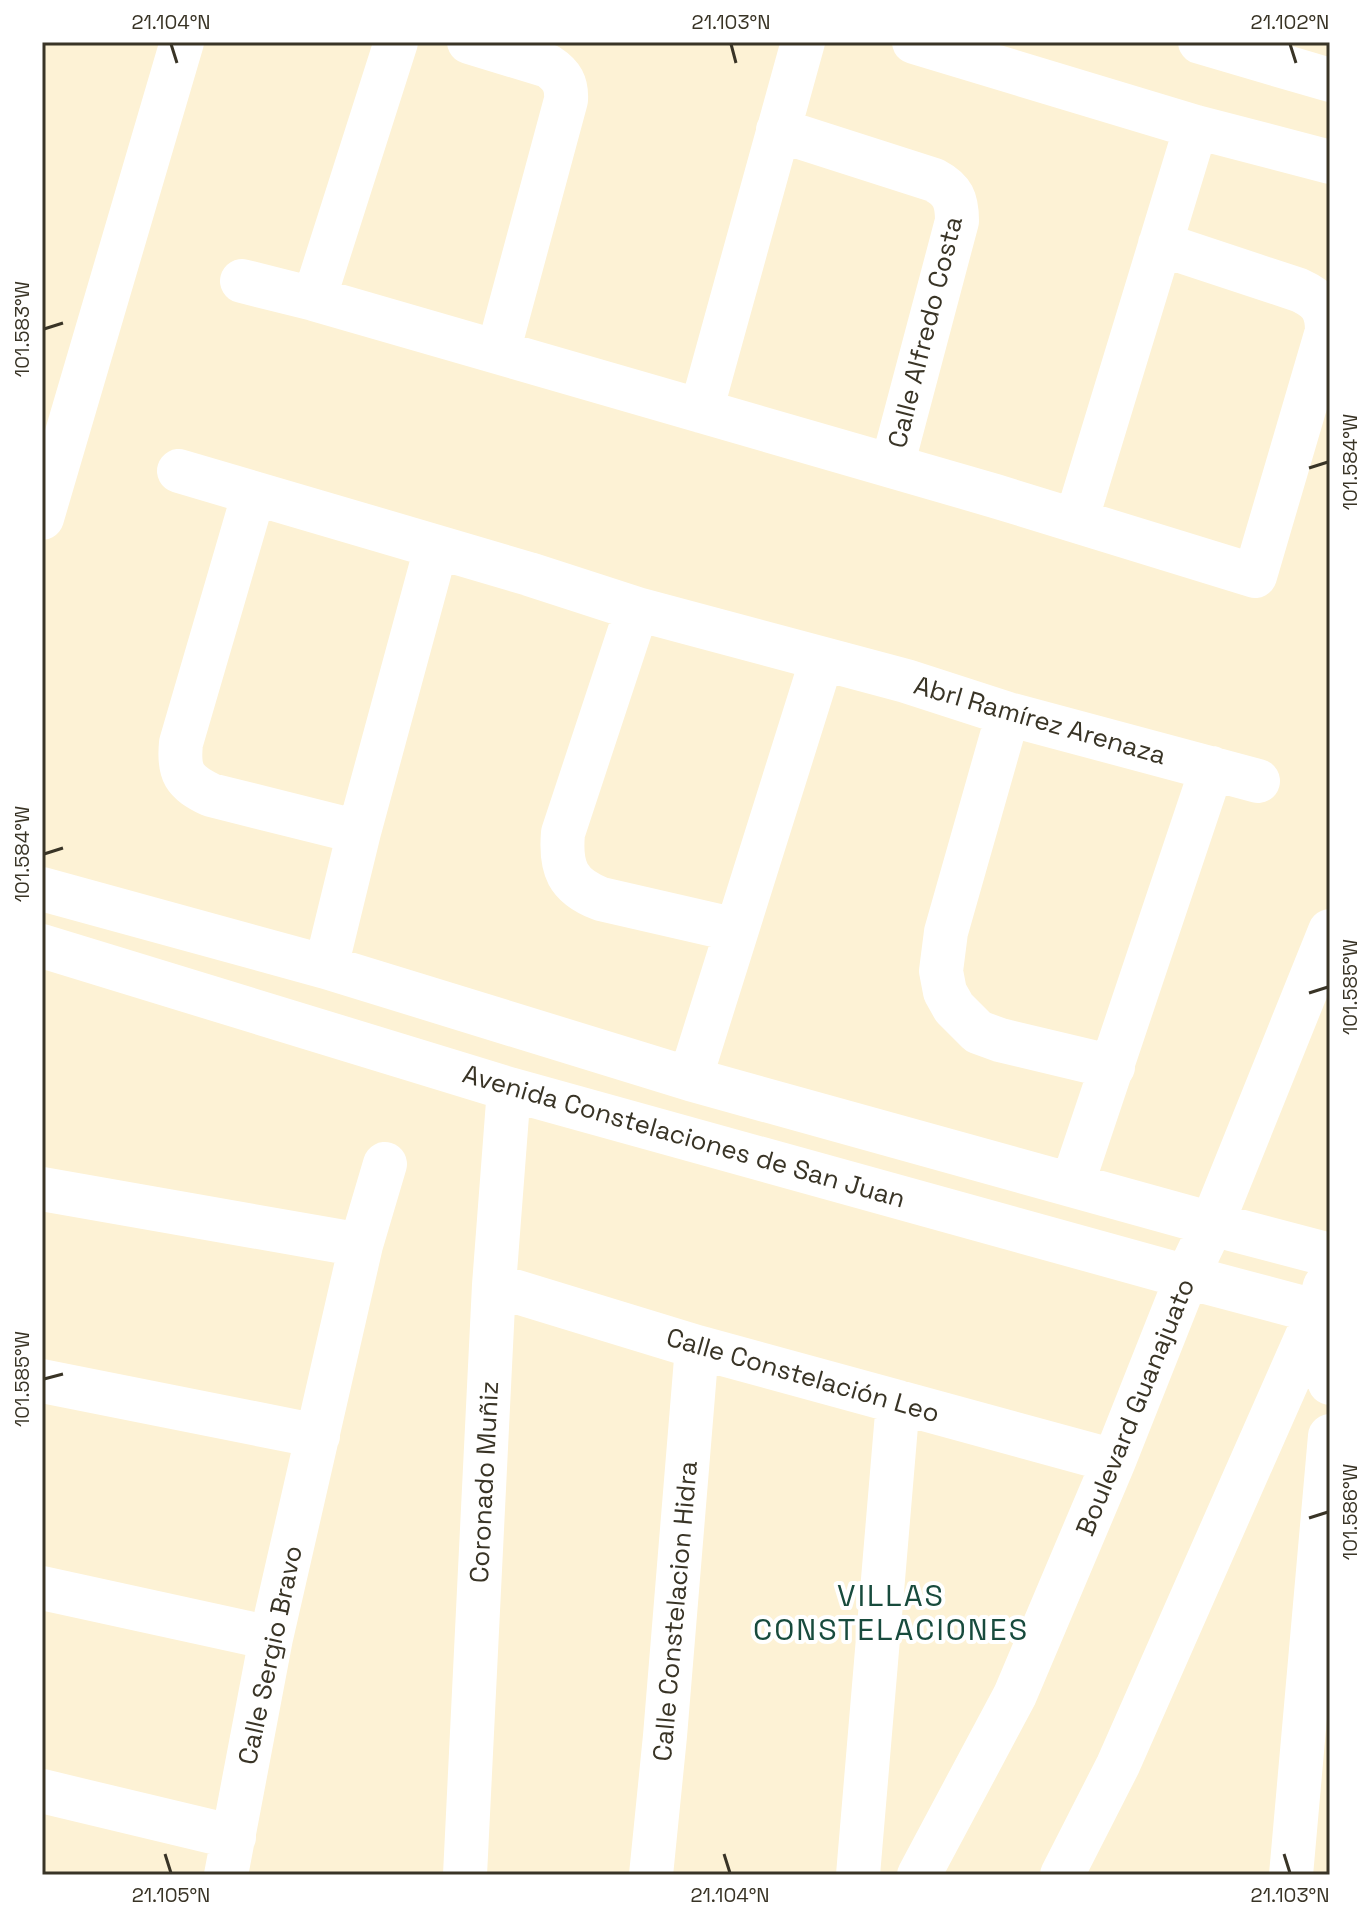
<svg xmlns="http://www.w3.org/2000/svg" width="1372" height="1917" viewBox="0 0 1372 1917" font-family="'Space Grotesk',sans-serif">
<rect width="100%" height="100%" fill="#fdf2d5"/>
<g fill="none" stroke-linecap="round" stroke-linejoin="round">
<path stroke="#fff" stroke-width="44" d="M469,42L548,66C562,75 567,84 566,100L498,352
M914,42L1196,127L1330,162
M1200,42L1330,80
M778,130L934,180C953,190 957,200 957,221L892,466
M242,281L314,299L995,496L1255,576L1327,331C1327,308 1319,299 1299,290L1160,244
M314,299L396,42
M701,411L803,42
M179,471L529,574L637,609L906,681L1008,714L1258,781
M254,493L181,743C178,773 184,782 211,795L359,832
M42,518L182,42
M1076,521L1196,127
M637,609L563,833C560,868 567,886 601,899L736,930
M1008,714L946,932L941,971L945,992L954,1008L978,1032L1000,1040L1113,1067
M42,889L326,967L690,1079L1212,1224L1330,1255
M42,946L509,1089L1187,1277L1330,1315
M326,967L359,832L436,548
M690,1079L822,659
M1072,1185L1212,768
M42,1189L361,1245
M494,1285L697,1347L1114,1461
M1305,1341L1323,1366L1330,1383
M42,1381L318,1436
M42,1588L271,1638
M42,1791L234,1837
M226,1875L271,1638L361,1245L385,1164
M465,1875L494,1285L509,1089
M651,1875L665,1736L697,1347
M858,1875L898,1402
M919,1875L1015,1695L1114,1461L1187,1277L1212,1224L1330,931
M1062,1875L1118,1765L1305,1341L1318,1311L1325,1286
M1291,1875L1330,1436"/>
</g>
<path fill="none" stroke="#393426" stroke-width="3" d="M171,44L177,63M731,44L736,63M1290,44L1296,63M44,329L63,323M1309,468L1328,462M44,854L63,848M1309,993L1328,987M44,1379L63,1374M1309,1518L1328,1512M165,1854L171,1873M724,1854L730,1873M1284,1854L1290,1873"/>
<g text-anchor="middle" stroke-width="8" stroke-linejoin="round" paint-order="stroke">
<g font-size="26" fill="#393426" stroke="#fff">
<text transform="translate(925 332) rotate(-76)" y="9">Calle Alfredo Costa</text>
<text transform="translate(1040 720) rotate(16)" y="9">Abrl Ramírez Arenaza</text>
<text transform="translate(684 1136) rotate(16)" y="9">Avenida Constelaciones de San Juan</text>
<text transform="translate(803 1375) rotate(16)" y="9">Calle Constelación Leo</text>
<text transform="translate(1135 1407) rotate(-68)" y="9">Boulevard Guanajuato</text>
<text transform="translate(484 1482) rotate(-87)" y="9">Coronado Muñiz</text>
<text transform="translate(675 1611) rotate(-85)" y="9">Calle Constelacion Hidra</text>
<text transform="translate(270 1655) rotate(-78)" y="9">Calle Sergio Bravo</text>
</g>
<g font-size="30" letter-spacing="2" fill="#184b3d" stroke="#fff">
<text x="891" y="1606">VILLAS<tspan x="891" dy="34">CONSTELACIONES</tspan></text>
</g>
</g>
<rect width="1372" height="1917" fill="none" stroke="#ffffff" stroke-width="88"/>
<rect x="44" y="44" width="1284" height="1829" fill="none" stroke="#393426" stroke-width="3"/>
<g font-size="20" text-anchor="middle" fill="#393426">
<text x="171" y="29">21.104°N</text>
<text x="731" y="29">21.103°N</text>
<text x="1290" y="29">21.102°N</text>
<text transform="translate(22 329) rotate(-90)" y="7">101.583°W</text>
<text transform="translate(1350 462) rotate(-90)" y="7">101.584°W</text>
<text transform="translate(22 854) rotate(-90)" y="7">101.584°W</text>
<text transform="translate(1350 987) rotate(-90)" y="7">101.585°W</text>
<text transform="translate(22 1379) rotate(-90)" y="7">101.585°W</text>
<text transform="translate(1350 1512) rotate(-90)" y="7">101.586°W</text>
<text x="171" y="1902">21.105°N</text>
<text x="730" y="1902">21.104°N</text>
<text x="1290" y="1902">21.103°N</text>
</g>
</svg>
